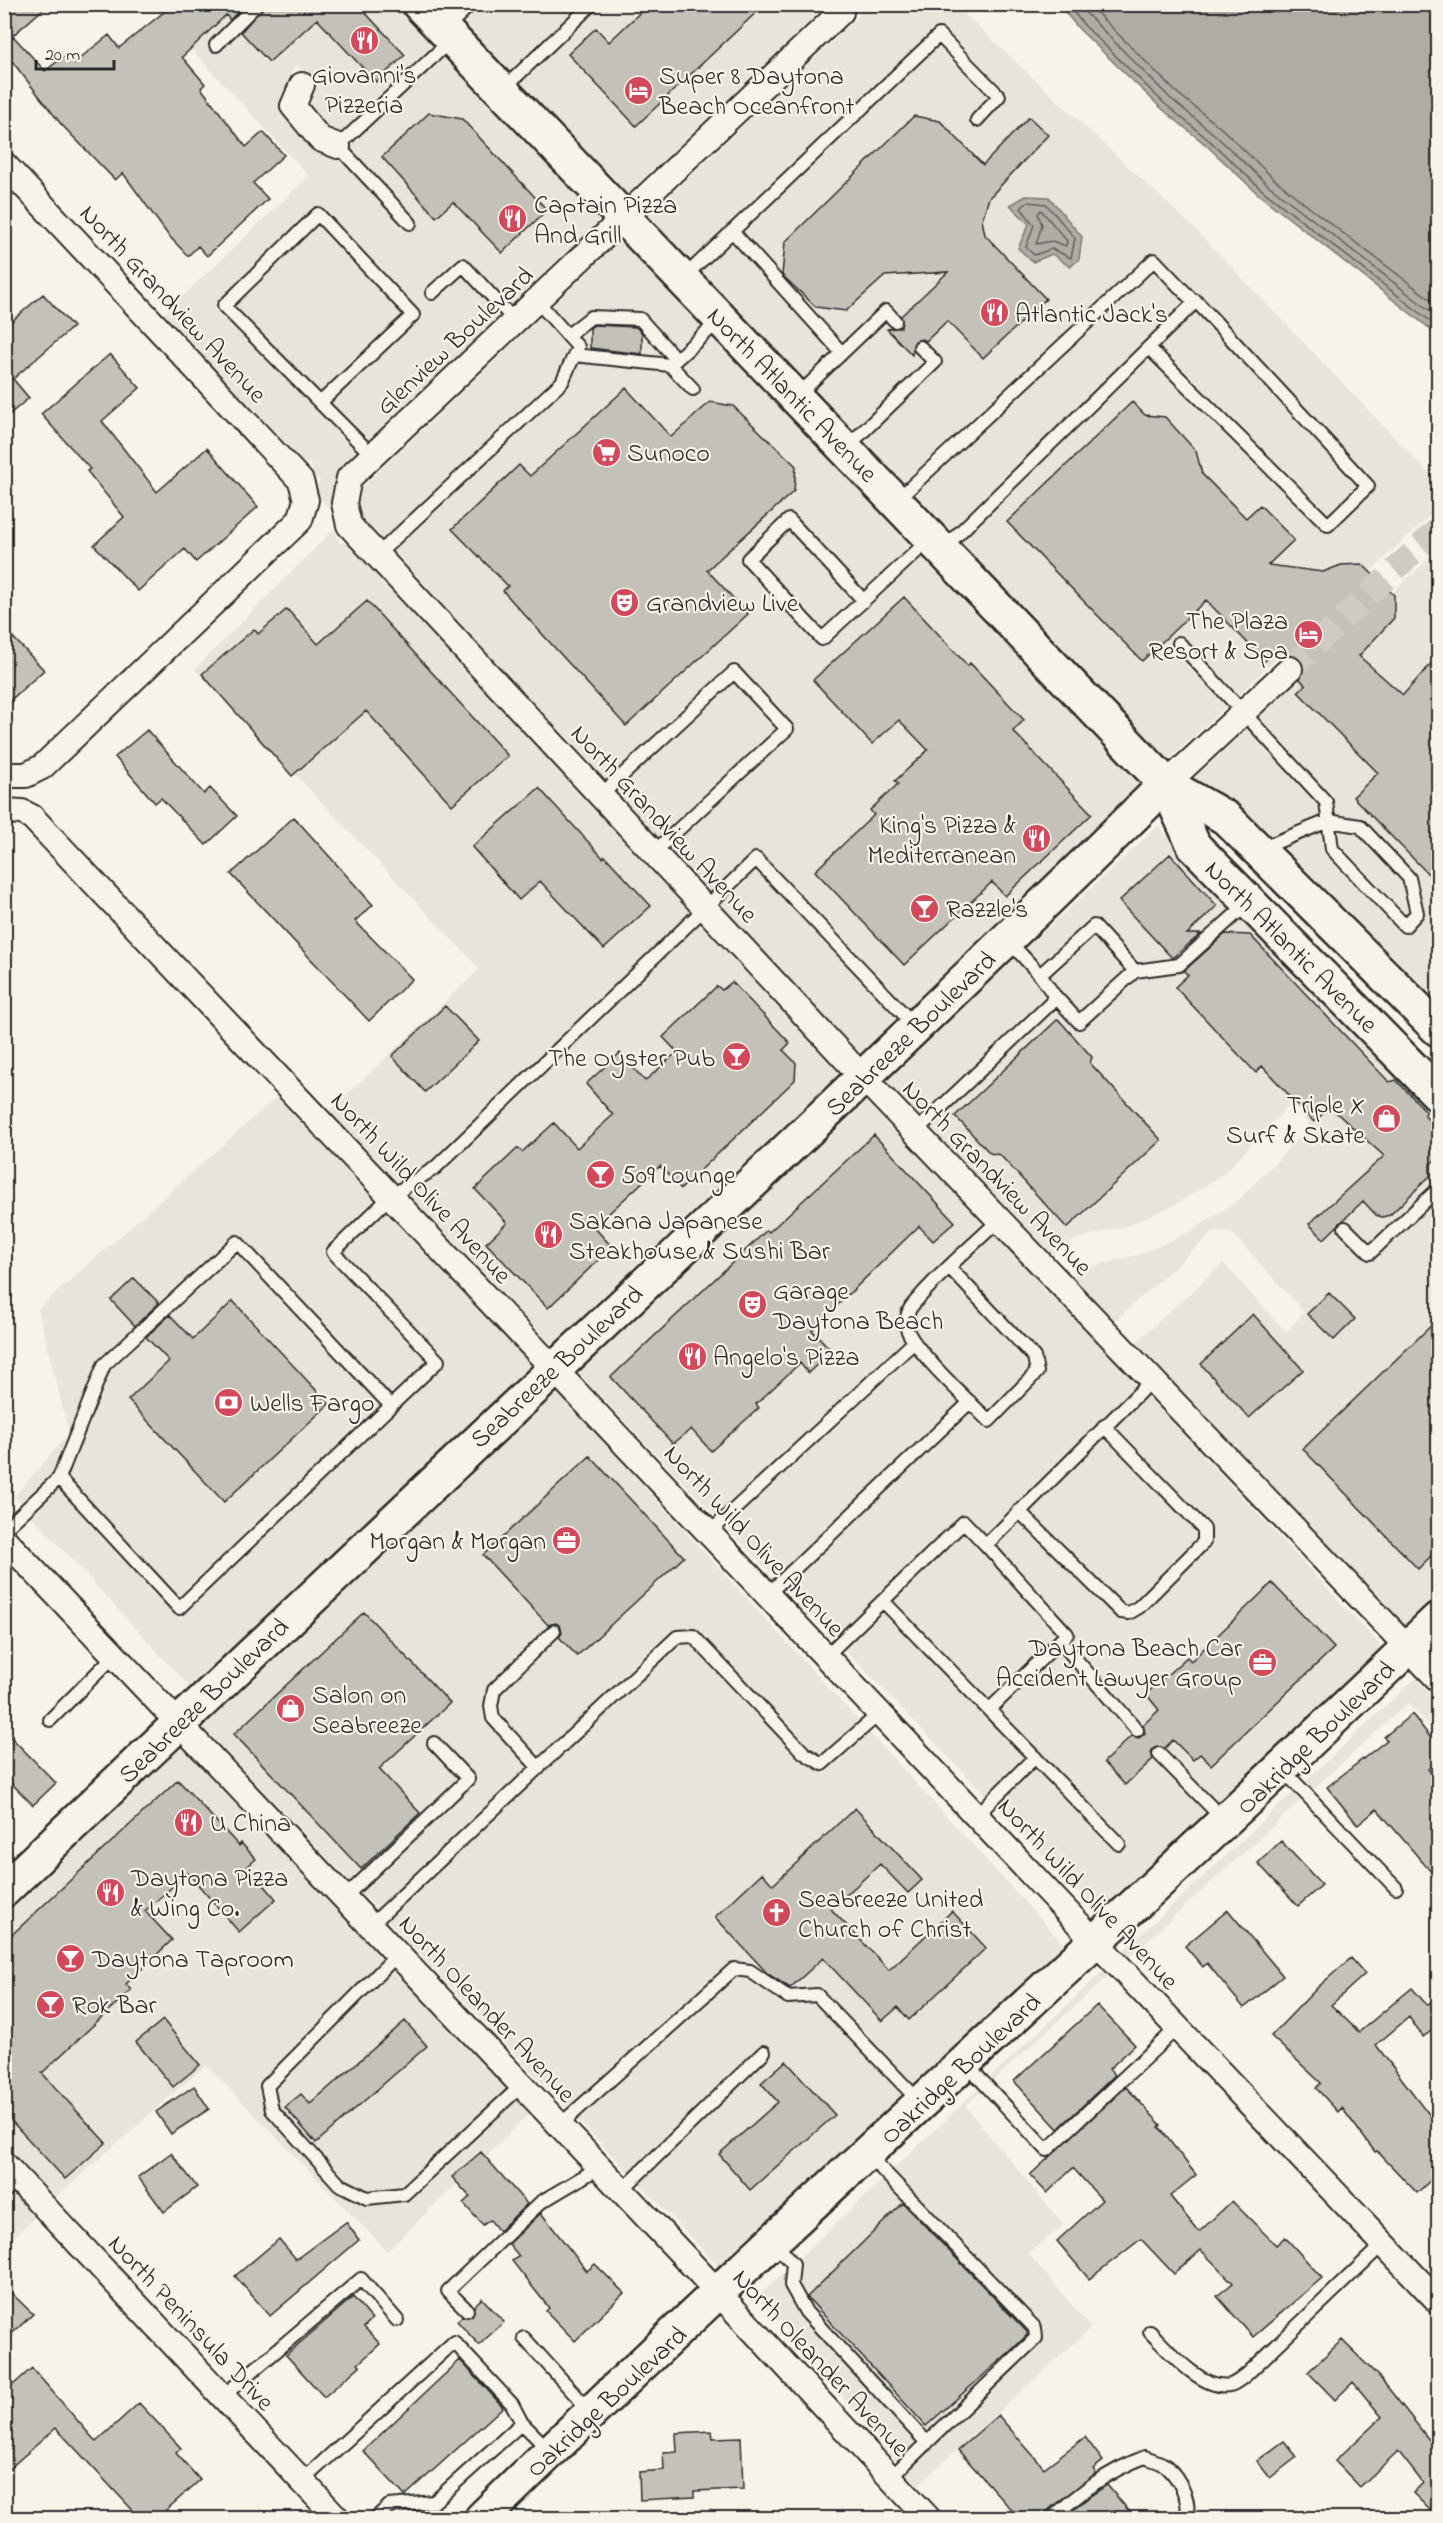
<svg xmlns="http://www.w3.org/2000/svg" width="1443" height="2523" viewBox="0 0 1443 2523" font-family="'Indie Flower',sans-serif">
<rect width="100%" height="100%" fill="#f7f3e8"/>
<filter id="ink" filterUnits="userSpaceOnUse"><feTurbulence type="fractalNoise" baseFrequency=".0167" numOctaves="2"/><feDisplacementMap in="SourceGraphic" scale="12" xChannelSelector="R" yChannelSelector="G"/><feConvolveMatrix kernelMatrix="1 2 1 2 8 2 1 2 1" color-interpolation-filters="sRGB"/></filter>
<g filter="url(#ink)">
<path fill="#e8e4da" fill-rule="evenodd" d="M150,5H400L604,216L340,467L331,498L332,512L319,497L316,486L320,481L313,474L310,463L305,464L164,314L309,176ZM295,65L320,79L309,105L327,126L354,137L348,165L310,149L283,116L280,99Z
M437,5H827L623,198Z
M852,5H955L1194,228L1438,483V508L1165,763L644,219L860,15Z
M624,238L1146,783L864,1058L362,518L358,504L362,487Z
M334,529L340,543L346,541L844,1077L553,1347L329,1111L480,969L195,669Z
M1438,550V1009L1191,781Z
M1158,826L1438,1114V1599L1408,1628L1135,1343L1223,1263L1286,1332L1304,1312L1232,1233L1214,1231L1115,1321L1072,1277L1087,1268L1137,1255L1188,1233L1239,1200L1310,1126L1291,1103L1223,1174L1175,1205L1126,1226L1077,1239L1051,1255L884,1080Z
M278,1096L534,1366L192,1689L14,1497L69,1433L38,1309Z
M864,1099L1039,1282L1045,1293L1048,1291L1115,1361L1383,1648L1099,1913L574,1369Z
M554,1388L1065,1946L721,2269L199,1724Z
M1416,1678L1438,1702V1734L1408,1703L1129,1957L1123,1951Z
M179,1743L530,2113L387,2251L206,2065L55,2198L5,2144V1910Z
M1103,1971L1108,1976L965,2106L1064,2225L1028,2253L1091,2328L917,2486L759,2296Z
M4,2184L35,2217L5,2245H4Z"/>
<path fill="#afaca4" stroke="#7a7874" stroke-width="1.5" d="M1059,5H1438V335L1258,194L1206,145L1161,108L1080,30Z
M1026,196L1049,197L1082,237L1079,259L1070,267L1052,254L1033,262L1018,248L1029,224L1010,205Z"/>
<g fill="none" stroke-linecap="round" stroke-linejoin="round">
<path stroke="#605f5b" stroke-width="1.5" d="M1067,4L1085,26L1165,104L1210,141L1262,190L1438,327
M1077,4L1170,98L1215,135L1267,184L1438,317
M1088,4L1176,92L1221,128L1273,178L1310,208L1438,305
M1028,202L1046,204L1075,238L1071,258L1052,249L1034,255L1026,247L1034,225L1021,208Z
M1041,210L1067,241L1066,246L1052,241L1036,244L1042,225L1038,214Z"/>
</g>
<path fill="#c4c1b9" stroke="#2b2b2b" stroke-width="1.5" d="M4,4H49L4,43Z
M174,4H245L230,20L226,15L182,57L205,84L201,88L246,147L263,132L284,155L253,183L268,199L207,256L198,246L188,256L168,235L123,173L115,180L61,124L4,51V45L14,37L45,71L67,54L74,63L109,35L119,48Z
M265,4H357L405,55L376,82L317,19L269,62L241,32Z
M649,4H765L636,126L568,54L596,28L609,42Z
M429,113L462,119L547,210L502,253L453,202L436,217L382,157Z
M914,116L940,121L983,165L1029,117L1048,135L989,198L982,220L985,235L1046,299L983,358L947,321L926,341L922,339L915,341L912,355L887,329L901,327V316L948,272L885,276L846,311L816,307L782,275L785,242Z
M43,294L73,327L13,379L29,398L4,419V328Z
M594,325L636,327L642,333V354L590,348V328Z
M110,354L140,388L102,421L157,492L207,448L258,507L196,562L185,549L138,591L94,545L124,517L87,471L90,469L41,414Z
M626,388L671,437L710,402L733,406L796,466L794,491L707,570L748,614L626,726L503,591L508,586L452,529L519,465L530,476Z
M1132,402L1145,415L1165,417L1196,451L1202,474L1246,518L1260,505L1294,540L1268,565L1323,572L1341,565L1362,564L1394,595V618L1359,656L1403,695L1438,656V884L1353,797L1378,773L1298,692L1305,685L1300,679L1304,666L1300,659L1287,655L1280,659L1274,652L1265,661L1206,600L1142,661L1007,522Z
M904,597L968,666L970,663L1024,720L1013,731L1092,814L1005,896L992,882L904,965L815,871L874,815L870,810L898,784L895,781L928,750L899,720L872,744L813,680Z
M367,601L508,756L452,805L366,711L292,776L202,674L254,629L258,634L287,609L318,644Z
M4,628L44,670L4,706Z
M147,730L204,794L210,788L237,816L206,845L161,798L155,803L115,757Z
M539,788L603,858L605,856L651,906L604,949L540,881L519,900L472,847Z
M294,817L373,905L355,921L412,979L369,1021L231,874Z
M1170,854L1217,906L1187,934H1201L1172,958L1119,901Z
M1225,934L1250,935L1389,1082L1396,1080L1426,1111L1425,1116L1438,1129V1158L1430,1164V1176L1390,1215L1382,1217L1376,1215L1363,1201L1324,1239L1309,1224L1384,1156L1330,1107L1314,1122L1262,1066L1256,1073L1175,987L1188,975L1184,971Z
M732,982L790,1043L783,1050L796,1063L795,1080L681,1189L660,1166L594,1227L612,1247L548,1308L486,1243L507,1223L475,1189L518,1148L522,1152L554,1123L577,1148L613,1115L586,1084L620,1053L645,1081L677,1052L663,1037L717,986L722,990Z
M445,1006L479,1041L425,1092L392,1056Z
M1058,1019L1092,1057L1090,1063L1161,1140L1067,1228L1000,1155L990,1153L955,1116Z
M874,1135L955,1222L933,1241L919,1226L812,1330L832,1351L808,1373L800,1363L756,1404L759,1408L711,1451L691,1429L673,1444L611,1377L767,1230L769,1232Z
M134,1278L159,1303L135,1326L111,1300Z
M1329,1293L1355,1319L1334,1340L1307,1314Z
M233,1301L329,1404L224,1502L128,1400L169,1361L146,1337L170,1315L193,1339Z
M1253,1314L1303,1370L1249,1418L1201,1364Z
M1438,1319V1549L1418,1569L1303,1449Z
M590,1456L684,1557L577,1656L559,1637L562,1633L560,1626L556,1623L548,1625L483,1555Z
M1272,1583L1334,1648L1211,1765L1200,1754L1193,1760L1173,1740L1165,1748H1154L1151,1752L1153,1759L1125,1785L1104,1762L1131,1736L1139,1738L1145,1733L1143,1725L1159,1710L1146,1694L1187,1657L1191,1661Z
M364,1612L450,1703L379,1769L420,1813L361,1869L234,1734Z
M1412,1714L1438,1747V1760L1428,1769L1438,1782V1880L1377,1809L1358,1825L1327,1787L1387,1740L1384,1737Z
M4,1730L56,1783L33,1805L4,1776Z
M178,1780L239,1846L241,1843L256,1859L248,1866L276,1899L239,1932L188,1873L145,1911L172,1940L126,1984L131,1990L42,2073L106,2143L65,2179L4,2113V1942Z
M855,1808L922,1880L908,1893L880,1864L831,1909L889,1970L952,1911L986,1948L909,2020L898,2007L882,2021L823,1958L790,1988L768,1974L715,1917L762,1873L773,1885Z
M1281,1841L1322,1885L1298,1906L1258,1863Z
M1228,1910L1283,1976L1244,2008L1207,1963L1203,1967L1185,1946Z
M1351,1958L1365,1974L1331,2005L1359,2032L1412,1988L1427,2005L1438,1997V2026L1423,2037L1409,2017L1376,2045L1438,2126V2173L1417,2193L1377,2151L1375,2152L1342,2108L1338,2112L1316,2088L1321,2083L1271,2036L1318,1987Z
M1097,2005L1135,2045L1109,2069L1115,2075L1058,2129L1014,2081Z
M163,2020L200,2065L173,2087L136,2042Z
M405,2021L427,2046L316,2143L285,2107L301,2094L310,2104Z
M786,2061L835,2115L750,2190L719,2154L778,2102L761,2083Z
M194,2086L209,2109L171,2134L156,2112Z
M1126,2087L1161,2125L1159,2127L1196,2175L1170,2196L1199,2232L1232,2201L1276,2245L1285,2237L1322,2278L1253,2337L1217,2296L1233,2283L1201,2250L1174,2274L1141,2239L1089,2279L1057,2241L1102,2200L1073,2168L1047,2193L1030,2175Z
M481,2152L527,2204L499,2231L490,2220L483,2225L463,2203L470,2197L452,2177Z
M171,2153L197,2187L164,2212L138,2177Z
M903,2203L1027,2332V2335L1015,2347L926,2426L807,2297Z
M541,2213L587,2271L595,2264L624,2293L575,2341L546,2311L549,2308L512,2261L519,2256L509,2244Z
M346,2222L359,2240L270,2316L235,2276L279,2239L296,2259Z
M4,2286L33,2314L4,2341Z
M353,2297L372,2319L364,2327L380,2344L358,2364L360,2366L324,2397L286,2355Z
M482,2298L504,2322L479,2345L457,2321L462,2316H472L474,2306Z
M1342,2340L1381,2379L1438,2451V2518L1413,2493L1423,2483L1398,2451L1360,2487L1335,2461L1382,2417L1353,2382L1335,2400L1308,2372Z
M460,2360L503,2407L405,2496L363,2451Z
M32,2368L96,2442L139,2403L181,2448L176,2453L200,2480L157,2518H140L56,2428L4,2473V2393Z
M998,2415L1044,2468L1085,2437L1103,2461L1093,2469L1096,2473L1058,2502L1046,2512L1044,2518H1019L958,2450Z
M712,2431L713,2438L741,2437L743,2489L694,2491V2497L640,2500L639,2472L664,2470L663,2453L677,2452L676,2433Z
M1284,2441L1297,2457L1270,2478L1257,2461Z
M1107,2485L1135,2518H1064L1089,2497Z"/>
<g fill="none" stroke-linecap="round" stroke-linejoin="round">
<path stroke="#cecbc2" stroke-width="24" stroke-dasharray="24 12" stroke-linecap="butt" d="M1290,669L1438,529"/>
<defs>
<path id="lane" d="M445,29L471,4
M216,45L257,4
M502,90L592,4
M410,223L338,146L452,39
M732,231L842,353
M683,278L939,35L999,96L977,120
M432,293L463,265L515,321
M568,335L591,317L640,319L676,359
M574,355L670,365L720,320
M670,365L693,389
M797,396L886,311L895,321
M321,402L413,315L318,214L224,306L373,456
M846,448L935,362L920,347
M896,501L1154,260L1195,303
M943,549L1196,301L1368,486L1328,525L1149,348
M377,555L562,382L578,347L537,301
M864,601L789,520L748,559L822,639L930,539
M1179,643L1326,802L1332,849L1405,926L1417,913L1409,878L1360,826L1328,821L1260,849
M601,795L734,672L787,729L654,852
M1135,971L1179,965L1247,904
M1040,975L1094,926L1135,971L1079,1022L1054,995
M915,1132L1051,1003L1054,995L1040,975L1007,939
M1345,1228L1370,1253L1438,1189
M950,1268L1034,1357L1037,1372L989,1421C972,1404 908,1346 906,1325C906,1320 908,1311 911,1307C936,1276 970,1248 999,1220
M59,1478L104,1365L237,1242L391,1406
M1019,1511L1121,1612L1129,1613L1139,1607L1204,1542V1529L1104,1426
M4,1530L59,1478L179,1608L438,1361L333,1252L391,1196L435,1168L756,859L915,1026
M709,1533L913,1343
M986,1545L1067,1634L989,1710
M768,1594L970,1402
M883,1601L1119,1844
M1060,1641L1137,1730
M826,1656L964,1522L986,1545L1152,1380
M50,1720L115,1655
M1159,1754L1223,1819
M539,1768L493,1718L491,1706L494,1690L554,1631
M1283,1770L1396,1888
M976,1816L1035,1757
M345,1897L468,1779L434,1743
M371,1925L677,1637L693,1636L804,1753L822,1764L880,1713
M398,1954L267,2086L272,2110L339,2184L367,2198L404,2194L522,2085
M966,2064L1047,2150L1177,2028
M560,2125L734,1969L750,1971L788,1997L817,1995L919,2101
M868,2155L1035,2328L1036,2338L890,2478
M622,2190L764,2052
M4,2192L18,2179
M774,2242L793,2264L791,2285L806,2312L927,2443
M467,2310L448,2291L541,2202L600,2167
M1150,2332C1168,2350 1202,2391 1230,2385C1235,2384 1242,2378 1246,2375L1384,2243
M524,2338L590,2411
M223,2396L361,2279L397,2320
M302,2481L454,2342L512,2404L522,2423L549,2450
M376,2518L389,2506L434,2502L522,2423
M1052,2518C1082,2491 1106,2472 1145,2457C1152,2460 1162,2462 1167,2467C1179,2478 1192,2502 1186,2518"/>
<path id="street" d="M841,12L349,478L344,503L349,525L854,1068L1438,1679
M302,85L293,106L320,139L338,146
M4,164L301,481L306,500L300,520L42,767L26,775H4
M1166,784L1290,669
M4,811L22,812L32,817L1071,1916L1438,2301
M4,1539L697,2270L928,2518
M4,2164L337,2518"/>
<path id="secondary" d="M4,1890C390,1520 785,1159 1166,784
M482,2518C795,2212 1123,1922 1438,1619"/>
<path id="primary" d="M419,4L1166,784L1226,818L1438,1029
M1166,784L1194,846L1438,1094"/>
</defs>
<use href="#lane" stroke="#2b2b2b" stroke-width="16"/>
<use href="#street" stroke="#2b2b2b" stroke-width="28"/>
<use href="#secondary" stroke="#2b2b2b" stroke-width="38"/>
<use href="#primary" stroke="#2b2b2b" stroke-width="38"/>
<use href="#lane" stroke="#f7f3e8" stroke-width="12"/>
<use href="#street" stroke="#f7f3e8" stroke-width="24"/>
<use href="#secondary" stroke="#f7f3e8" stroke-width="33"/>
<use href="#primary" stroke="#f7f3e8" stroke-width="33"/>
</g>
</g>
<defs>
<symbol id="restaurant-disc" viewBox="-11 -11 22 22"><circle r="9.5" fill="#d1495b" stroke="#f7f3e8"/><path d="M-5-6h1v4h1v-4h1v4h1v-4h1v5L-1.5 .5V6h-2V.5L-5-1ZM5-6V6H3V1.5H1.5Q1.5-4 5-6Z" fill="#fff"/></symbol>
<symbol id="hotel-disc" viewBox="-11 -11 22 22"><circle r="9.5" fill="#d1495b" stroke="#f7f3e8"/><path d="M-6-4.5h1.5V1H6V5H4.5V3h-9V5H-6ZM-4 0a1.8 1.8 0 1 1 3.6 0ZM.5 0V-2.5h3Q6-2.5 6 0Z" fill="#fff"/></symbol>
<symbol id="supermarket-disc" viewBox="-11 -11 22 22"><circle r="9.5" fill="#d1495b" stroke="#f7f3e8"/><path d="M-6-5.5h2.5l.6 2H6L4.5 2H-2.5L-4.4-4H-6ZM-1.5 3.2a1.3 1.3 0 1 0 .1 0ZM3 3.2a1.3 1.3 0 1 0 .1 0Z" fill="#fff"/></symbol>
<symbol id="theatre-disc" viewBox="-11 -11 22 22"><circle r="9.5" fill="#d1495b" stroke="#f7f3e8"/><path d="M-5-5.5Q0-4 5-5.5V0Q5 5 0 6Q-5 5-5 0ZM-3.3-2.5H-1v1.5H-3.3ZM1-2.5H3.3v1.5H1ZM-2.8 1Q0 5.5 2.8 1Z" fill="#fff"/></symbol>
<symbol id="bar-disc" viewBox="-11 -11 22 22"><circle r="9.5" fill="#d1495b" stroke="#f7f3e8"/><path d="M-6-5H6L.8 .8V4.5H3.5V6h-7V4.5H-.8V.8Z" fill="#fff"/></symbol>
<symbol id="shop-disc" viewBox="-11 -11 22 22"><circle r="9.5" fill="#d1495b" stroke="#f7f3e8"/><path d="M-5-2.5h2.3a2.7 3.5 0 0 1 5.4 0H5L5.5 6h-11ZM-1.5-2.5h3a1.5 2.3 0 0 0-3 0Z" fill="#fff"/></symbol>
<symbol id="bank-disc" viewBox="-11 -11 22 22"><circle r="9.5" fill="#d1495b" stroke="#f7f3e8"/><path d="M-6-4H6V4H-6ZM0-2.3a2.3 2.3 0 1 0 0 4.6a2.3 2.3 0 1 0 0-4.6Z" fill="#fff"/></symbol>
<symbol id="office-disc" viewBox="-11 -11 22 22"><circle r="9.5" fill="#d1495b" stroke="#f7f3e8"/><path d="M-6-3h4V-5.5h4V-3h4V5H-6ZM-1-4.5V-3h2v-1.5ZM-6 0V1H6V0Z" fill="#fff"/></symbol>
<symbol id="church-disc" viewBox="-11 -11 22 22"><circle r="9.5" fill="#d1495b" stroke="#f7f3e8"/><path d="M-1.2-6h2.4v3.5h3.3v2.4h-3.3V6h-2.4V-.1h-3.3v-2.4h3.3Z" fill="#fff"/></symbol>
</defs>
<g fill-rule="evenodd">
<use href="#restaurant-disc" x="348" y="24" width="33" height="33"/>
<use href="#hotel-disc" x="622" y="74" width="33" height="33"/>
<use href="#restaurant-disc" x="496" y="202" width="33" height="33"/>
<use href="#restaurant-disc" x="978" y="296" width="33" height="33"/>
<use href="#supermarket-disc" x="590" y="436" width="33" height="33"/>
<use href="#theatre-disc" x="608" y="586" width="33" height="33"/>
<use href="#hotel-disc" x="1292" y="618" width="33" height="33"/>
<use href="#restaurant-disc" x="1020" y="822" width="33" height="33"/>
<use href="#bar-disc" x="908" y="892" width="33" height="33"/>
<use href="#bar-disc" x="720" y="1040" width="33" height="33"/>
<use href="#shop-disc" x="1370" y="1102" width="33" height="33"/>
<use href="#bar-disc" x="584" y="1158" width="33" height="33"/>
<use href="#restaurant-disc" x="532" y="1218" width="33" height="33"/>
<use href="#theatre-disc" x="736" y="1288" width="33" height="33"/>
<use href="#restaurant-disc" x="676" y="1340" width="33" height="33"/>
<use href="#bank-disc" x="212" y="1386" width="33" height="33"/>
<use href="#office-disc" x="550" y="1524" width="33" height="33"/>
<use href="#office-disc" x="1246" y="1646" width="33" height="33"/>
<use href="#shop-disc" x="274" y="1692" width="33" height="33"/>
<use href="#restaurant-disc" x="172" y="1806" width="33" height="33"/>
<use href="#restaurant-disc" x="94" y="1876" width="33" height="33"/>
<use href="#church-disc" x="760" y="1896" width="33" height="33"/>
<use href="#bar-disc" x="54" y="1942" width="33" height="33"/>
<use href="#bar-disc" x="34" y="1988" width="33" height="33"/>
</g>
<g text-anchor="middle" stroke-width="4.5" stroke-linejoin="round" paint-order="stroke">
<g font-size="26" fill="#2b2b2b" stroke="#f7f3e8" text-anchor="start">
<text x="364" y="83" text-anchor="middle">Giovanni's<tspan x="364" dy="30">Pizzeria</tspan></text>
<text x="659" y="84">Super 8 Daytona<tspan x="659" dy="30">Beach Oceanfront</tspan></text>
<text x="534" y="213">Captain Pizza<tspan x="534" dy="30">And Grill</tspan></text>
<text x="1015" y="322">Atlantic Jack's</text>
<text x="627" y="461">Sunoco</text>
<text x="646" y="611">Grandview Live</text>
<text x="1288" y="629" text-anchor="end">The Plaza<tspan x="1288" dy="30">Resort &amp; Spa</tspan></text>
<text x="1016" y="833" text-anchor="end">King's Pizza &amp;<tspan x="1016" dy="30">Mediterranean</tspan></text>
<text x="946" y="917">Razzle's</text>
<text x="715" y="1066" text-anchor="end">The Oyster Pub</text>
<text x="1365" y="1113" text-anchor="end">Triple X<tspan x="1365" dy="30">Surf &amp; Skate</tspan></text>
<text x="621" y="1183">509 Lounge</text>
<text x="569" y="1229">Sakana Japanese<tspan x="569" dy="30">Steakhouse &amp; Sushi Bar</tspan></text>
<text x="773" y="1299">Garage<tspan x="773" dy="30">Daytona Beach</tspan></text>
<text x="713" y="1365">Angelo's Pizza</text>
<text x="250" y="1411">Wells Fargo</text>
<text x="546" y="1549" text-anchor="end">Morgan &amp; Morgan</text>
<text x="1242" y="1656" text-anchor="end">Daytona Beach Car<tspan x="1242" dy="30">Accident Lawyer Group</tspan></text>
<text x="312" y="1703">Salon on<tspan x="312" dy="30">Seabreeze</tspan></text>
<text x="210" y="1831">U China</text>
<text x="131" y="1886">Daytona Pizza<tspan x="131" dy="30">&amp; Wing Co.</tspan></text>
<text x="798" y="1907">Seabreeze United<tspan x="798" dy="30">Church of Christ</tspan></text>
<text x="92" y="1967">Daytona Taproom</text>
<text x="72" y="2013">Rok Bar</text>
</g>
<g font-size="26" fill="#2b2b2b" stroke="#f7f3e8">
<text transform="translate(174 303) rotate(47)" y="9">North Grandview Avenue</text>
<text transform="translate(454 340) rotate(-43)" y="9">Glenview Boulevard</text>
<text transform="translate(793 394) rotate(46)" y="9">North Atlantic Avenue</text>
<text transform="translate(665 823) rotate(47)" y="9">North Grandview Avenue</text>
<text transform="translate(1292 946) rotate(45)" y="9">North Atlantic Avenue</text>
<text transform="translate(910 1033) rotate(-44)" y="9">Seabreeze Boulevard</text>
<text transform="translate(998 1177) rotate(46)" y="9">North Grandview Avenue</text>
<text transform="translate(422 1187) rotate(47)" y="9">North Wild Olive Avenue</text>
<text transform="translate(556 1366) rotate(-43)" y="9">Seabreeze Boulevard</text>
<text transform="translate(755 1540) rotate(47)" y="9">North Wild Olive Avenue</text>
<text transform="translate(203 1700) rotate(-44)" y="9">Seabreeze Boulevard</text>
<text transform="translate(1315 1737) rotate(-44)" y="9">Oakridge Boulevard</text>
<text transform="translate(1089 1893) rotate(47)" y="9">North Wild Olive Avenue</text>
<text transform="translate(488 2008) rotate(47)" y="9">North Oleander Avenue</text>
<text transform="translate(960 2068) rotate(-43)" y="9">Oakridge Boulevard</text>
<text transform="translate(192 2322) rotate(47)" y="9">North Peninsula Drive</text>
<text transform="translate(822 2362) rotate(47)" y="9">North Oleander Avenue</text>
<text transform="translate(606 2401) rotate(-43)" y="9">Oakridge Boulevard</text>
</g>
</g>
<rect width="1443" height="2523" fill="none" stroke="#f7f3e8" stroke-width="24"/>
<rect x="12" y="12" width="1419" height="2499" fill="none" stroke="#2b2b2b" stroke-width="2" filter="url(#ink)"/>
<path d="M36 60v9h78v-9" fill="none" stroke="#2b2b2b" stroke-width="3"/>
<text x="45" y="60" font-size="18" fill="#2b2b2b" stroke="#f7f3e8" stroke-width="4.5" paint-order="stroke">20 m</text>
</svg>
